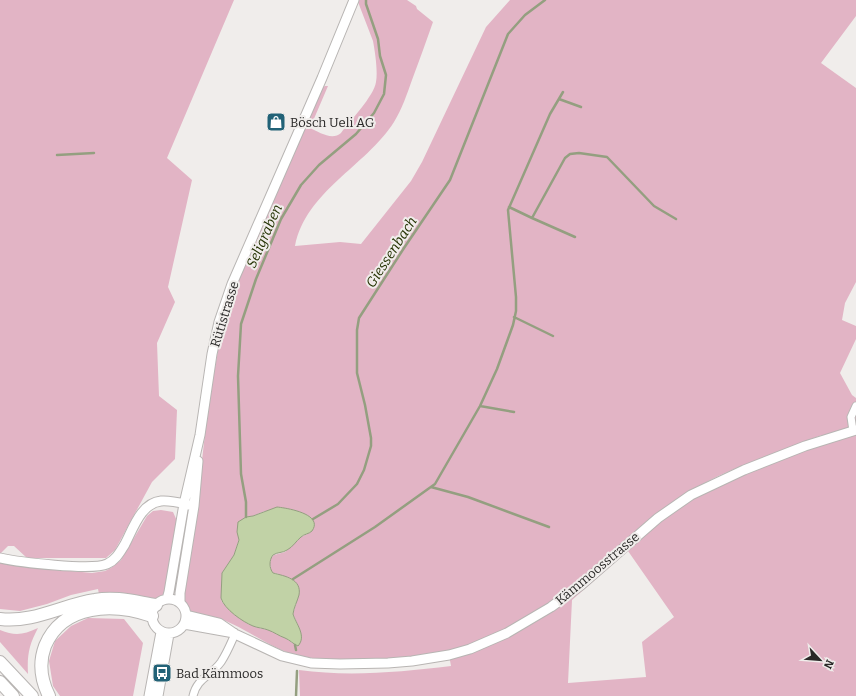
<svg xmlns="http://www.w3.org/2000/svg" width="856" height="696" viewBox="0 0 856 696" font-family="Bitter,serif">
<rect width="100%" height="100%" fill="#f0edeb"/>
<path fill="#e2b4c5" fill-rule="evenodd" d="M0,0H234L167,158L192,180L168,287L175,302L157,343L159,396L177,410L175,459L152,482L115,550L106,558H27L14,546H8L0,554Z
M359,0H407L416,6L417,9L433,22C426,42 419,61 412,80C407,94 402,109 394,122C365,167 306,191 295,246L340,242L361,244L411,181L422,162L486,27L510,0H856V16L821,63L856,88V282L845,303L842,320L856,326V339L840,373L852,395L856,398V696H300L299,670C349,677 401,672 451,666L449,655L470,649L550,607L675,505L824,439L822,435C806,441 790,447 774,453C741,466 706,479 676,500C637,527 605,562 567,591C541,610 510,630 479,642C441,656 398,659 358,659C335,660 311,660 289,653C273,647 259,638 244,630C237,626 229,622 221,619C202,614 186,618 183,594L197,505L208,407L220,339L228,307L239,279L322,88L325,86H328L310,128C319,132 332,141 341,133C350,121 374,96 376,82C378,71 375,52 373,41L358,2ZM265,511L309,533L301,537L285,552L274,555L271,558L270,563L271,570L273,573L279,574L298,597L293,614L300,630L295,645L286,638L269,630L259,628L248,624L235,615L222,602L221,598L222,573L234,555L246,517L253,516ZM628,551L674,617L642,642L646,677L568,683L572,600Z
M161,510L173,512L177,521L164,594L153,601L99,594L98,589L71,595L47,604L20,611L0,609V563L22,566L92,573L105,571L111,568L121,560L147,516L153,511Z
M88,618L124,619L143,643L133,696H60L53,686L49,661L55,641L71,626Z
M38,628C29,645 27,655 28,674L0,642V630C15,636 23,635 38,628Z"/>
<path fill="#c1d2a6" stroke="#949f80" d="M277,507C287,508 324,514 312,531C309,534 304,534 301,537C296,541 293,547 287,550C283,553 277,552 273,555C269,560 269,568 273,573C285,576 302,579 299,595C297,602 294,607 293,614C296,624 307,636 298,646C293,644 290,640 285,638C279,636 274,632 268,630C263,628 258,628 253,626C243,622 224,609 221,598L222,573L234,555L239,540L237,532L238,522L246,517L253,516Z"/>
<g fill="none" stroke-linecap="round" stroke-linejoin="round">
<path stroke="#949f80" stroke-width="2.5" d="M559,99L581,107
M57,155L94,153
M509,207L532,218L565,158L570,154L579,153L607,157L654,206L676,219
M532,218L575,237
M514,317L553,336
M480,406L514,412
M431,487L468,497L549,527
M246,517V502L241,474L238,376L241,324L256,279L281,219L301,185L319,165L356,134L374,113L384,94L386,75L380,56L378,39L366,4V0
M313,519L338,504L357,484L364,470L371,446V438L365,405L357,373V330L359,318L404,248L450,180L508,34L525,15L545,0
M293,579L375,527L435,484L480,406L497,369L513,325L516,311V297L508,210L550,114L563,92
M295,645L296,650
M296,696L297,671"/>
<defs>
<path id="street" d="M853,431L851,417L856,406
M193,696C197,678 211,676 221,662C227,653 231,643 235,634"/>
<path id="secondary" d="M0,558C18,562 92,571 107,564C116,560 120,552 125,544C133,529 141,503 161,501C172,500 184,504 194,506
M152 616a17 17 0 1 1 34 0a17 17 0 1 1-34 0Z
M167,599L169,592L184,504L200,435L212,354L219,322L232,284L322,78L354,0
M180,603V593L194,506L198,461
M186,615L219,623L235,634L282,656L311,663L340,664L388,663L412,661L449,655L470,649L507,633L551,607L581,585L658,518L691,495L744,470L805,446L856,430
M184,624L234,633
M149,696L161,632
M158,696L169,634"/>
<path id="highway" d="M0,619C34,623 62,605 95,600C116,596 136,602 156,605
M0,662L32,696
M0,682L13,696
M49,696C41,680 39,662 45,646C63,603 114,603 152,616"/>
</defs>
<use href="#street" stroke="#b8b5b3" stroke-width="9"/>
<use href="#secondary" stroke="#b8b5b3" stroke-width="11"/>
<use href="#highway" stroke="#b8b5b3" stroke-width="14"/>
<use href="#street" stroke="#fff" stroke-width="7"/>
<use href="#secondary" stroke="#fff" stroke-width="9"/>
<use href="#highway" stroke="#fff" stroke-width="12"/>
</g>
<defs>
<symbol id="shop-square" viewBox="-11 -11 22 22"><rect x="-9" y="-9" width="18" height="18" rx="4" fill="#226277" stroke="#f0edeb"/><path d="M-5-2.5h2.3a2.7 3.5 0 0 1 5.4 0H5L5.5 6h-11ZM-1.5-2.5h3a1.5 2.3 0 0 0-3 0Z" fill="#fff"/></symbol>
<symbol id="bus-square" viewBox="-11 -11 22 22"><rect x="-9" y="-9" width="18" height="18" rx="4" fill="#226277" stroke="#f0edeb"/><path d="M-5-6H5V4H4V6H2V4H-2V6H-4V4H-5ZM-3.5-4V0h7V-4ZM-3.5 1.2v1.5H-2V1.2ZM2 1.2v1.5H3.5V1.2Z" fill="#fff"/></symbol>
</defs>
<g fill-rule="evenodd">
<use href="#shop-square" x="265" y="111" width="22" height="22"/>
<use href="#bus-square" x="151" y="662" width="22" height="22"/>
</g>
<g text-anchor="middle" stroke-width="4" stroke-linejoin="round" paint-order="stroke">
<g font-size="13" fill="#2a2928" stroke="#f0edeb" text-anchor="start">
<text x="290" y="127">Bösch Ueli AG</text>
<text x="176" y="678">Bad Kämmoos</text>
</g>
<g font-size="13" fill="#2a2928" stroke="#f0edeb">
<text transform="translate(224 314) rotate(-73)" y="5">Rütistrasse</text>
<text transform="translate(597 568) rotate(-40)" y="5">Kämmoosstrasse</text>
</g>
<g font-size="14" font-style="italic" fill="#233100" stroke="#f0edeb">
<text transform="translate(264 236) rotate(-66)" y="5">Seligraben</text>
<text transform="translate(391 252) rotate(-57)" y="5">Giessenbach</text>
</g>
</g>
<g transform="translate(820 660) rotate(116)" stroke="#f0edeb" stroke-width="3" paint-order="stroke">
<path d="M0-3L7 15L0 10L-7 15Z" fill="#2a2928"/>
<text y="-6" font-size="11" font-weight="bold" text-anchor="middle" fill="#2a2928">N</text>
</g>
</svg>
